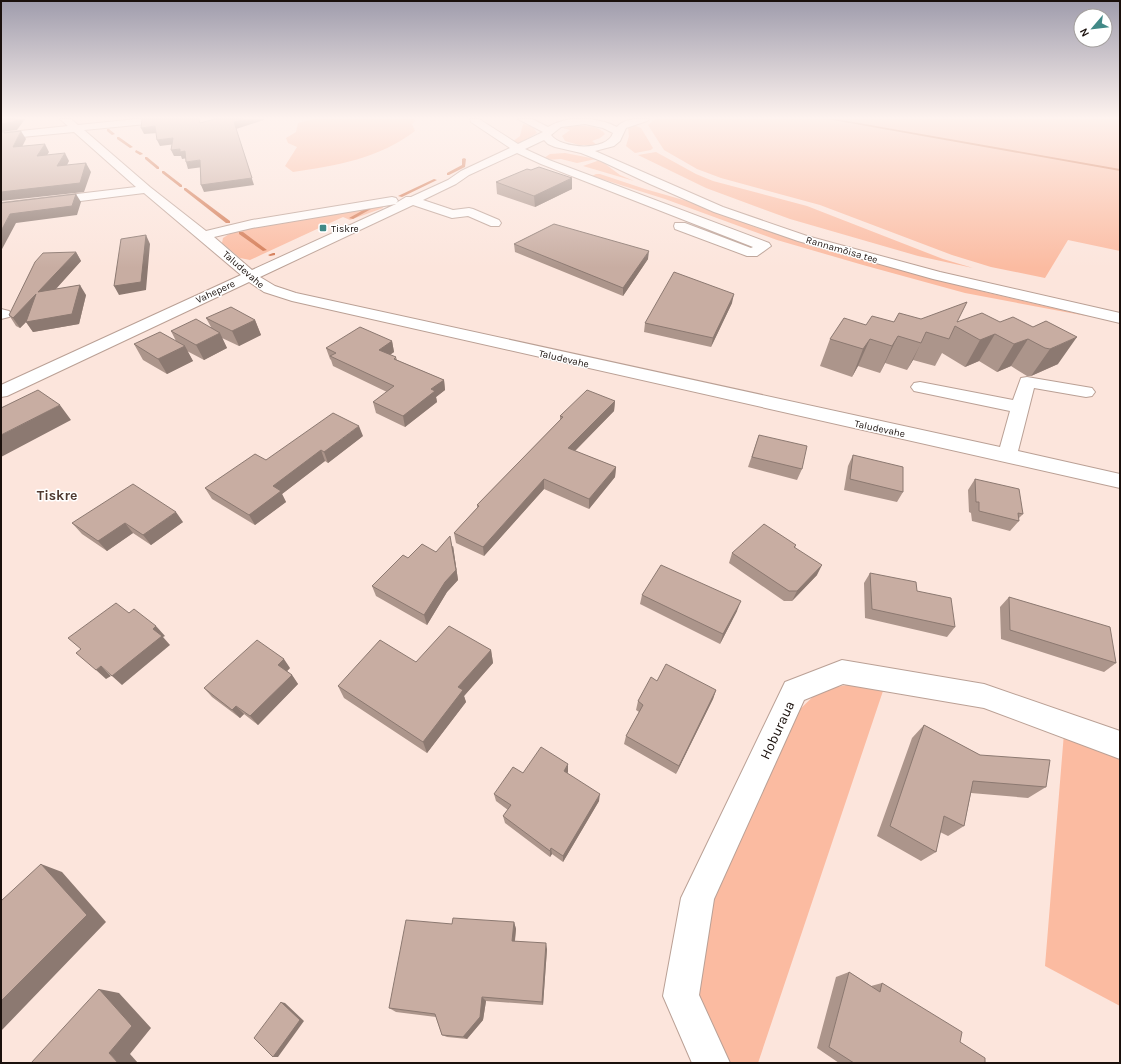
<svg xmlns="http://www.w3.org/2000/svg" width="1121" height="1064" viewBox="0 0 1121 1064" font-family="Karla,sans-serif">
<rect width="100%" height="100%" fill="#fce5dc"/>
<path fill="#fbbba1" d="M313,119H414L415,121L412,124L415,131C380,158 336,166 293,172L285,166L297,147L288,143L286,138L296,132L298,123Z
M655,119H1120V251L1068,240L1045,278L991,267L952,255L820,205L721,178L697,169L664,150L648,125Z
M523,124L533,127L537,133L519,144L512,142L520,136Z
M634,125L641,128L653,148L651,150L635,153L626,146L629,136L628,127Z
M575,126C585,126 599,125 605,134L600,138L592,141L597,145H579L565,141L562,136L570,130L563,128Z
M656,152L696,174L713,181L807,206L943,259L973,268L918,256L790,219L706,188L638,155Z
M565,153L596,159L577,163L561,159L547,160L544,158L550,154Z
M600,160L620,175L634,181L583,166Z
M596,174H600L645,189L694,203L758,228L853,257L985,292L1092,317L965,293L863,265L777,240L665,199L592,176Z
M382,205L383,208L350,220L343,217L250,260L240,258L222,243L223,238L234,231Z
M858,683L884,688L758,1063H726L697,993L702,927L798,711L820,690Z
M1064,733L1120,755V1006L1045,966Z"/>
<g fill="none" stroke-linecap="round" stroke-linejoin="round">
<path fill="#d27851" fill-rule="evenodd" d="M827,119H836L1120,169V171Z
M107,129H109L115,134L112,135L107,131Z
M117,137H119L133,147L130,148L117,139Z
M136,150L142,153L143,154L140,155L135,152Z
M145,157H147L159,167V169H157L145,159Z
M464,158L466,159L465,167L449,175H447V173L462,165V159Z
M162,171H164L182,185V187H180L162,173Z
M434,179L437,180L402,197L398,196Z
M184,188H186L230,221V223H226L184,190Z
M367,208L371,209L353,219L349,218Z
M239,232H243L267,250L263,251L239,234Z
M273,253H275V255L270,256L268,255Z"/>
<defs>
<path id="minor" d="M60,119H71L78,125L137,119H172L167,122L84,130L150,187L206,231L252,220L392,197L396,198L398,201L396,203L406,197H411L448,180L461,171L510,148L471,122L470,119H479L518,144L543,132L518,119H532L548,127C567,115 598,117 617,127C624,118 638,119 649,119L647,121L626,128L620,141L614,146L595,151L723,207L807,236L940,272L1120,313V323L933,279L798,241L714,212L650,184L601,161L581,153L555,147L548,144L544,140L525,149L549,160L769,243L771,246L757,256H747L675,229L674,226L675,223H685L751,248L753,247L541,164L517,153L469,175L456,184L423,200L453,210L469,208L473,209L499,220L501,223L499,226H491L468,216L452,218L413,205L260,277L275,286L296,293L1000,447L1010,411L914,391L911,387L914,383L920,382L1013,400L1021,378L1027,377L1086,387L1092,388L1095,392L1092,396L1086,397L1034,388L1018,451L1120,474V488L292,301L264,292L249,282L7,396L1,397V385L241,275L144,193L1,211V203L136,187L74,132L1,139V133L68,126ZM585,124L603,128L613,133C607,152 561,149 551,135L561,127ZM396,204L252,270L214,237L252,228Z
M1,309L9,311L12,314L9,317L1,319Z
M842,660L984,684L1120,731V759L984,708L843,684L804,700L714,899L699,995L730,1063H692L663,996L681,898L785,682Z"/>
</defs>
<use href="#minor" stroke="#baa095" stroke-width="2"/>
<use href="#minor" fill="#fff" fill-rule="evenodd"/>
</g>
<path fill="#ac958b" d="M531,170L572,178V189L535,207L497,194L496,182Z
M514,244L648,259L623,296L515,252Z
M76,252L81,261L56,289L86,295L79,324L33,332L26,322L20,328L16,326L9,315Z
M732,303L711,347L644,332L645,323Z
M206,318L255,320L261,335L239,346L222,338L227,348L204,360L187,351L193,361L167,374L143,360L134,344L176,341L171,331L211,327Z
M921,319L957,322H1000L1033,327L1046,321L1058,364L1031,376H1027L1011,366L997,372L979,361L965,367L942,353L935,366L913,360L907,370L885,363L880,373L858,366L852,377L820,366L830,339L866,325Z
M392,341L394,352L390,355L396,357L397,360L444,380L445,390L436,397L437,402L405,427L376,413L373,402L387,392L333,366L331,360L330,359L326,348Z
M615,401L614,411L575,451L616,467L615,477L589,509L544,489L484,556L456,543L454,533L477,508V505L560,420V416Z
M759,435L802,469L797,480L748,467Z
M363,436L328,463L325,461L282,494L286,502L255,525L212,499L205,488L266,460Z
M853,455L903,492L897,502L844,490L848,466Z
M975,479L1023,514L1018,519L1019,521L1010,531L972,521L971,513L969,512L968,490Z
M183,522L151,545L133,533L107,551L82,534L72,523Z
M796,545L795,548L817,575L792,601H784L729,563L732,553Z
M453,546L458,580L447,592L427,625L376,596L372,586L408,558L436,552Z
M870,573L917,591L955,627L947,637L865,618L864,583Z
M642,595L737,611L720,644L640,604Z
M1009,597L1116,663L1104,672L1001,639L1000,607Z
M491,650L493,663L464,696L466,702L427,753L344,698L338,686L416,662Z
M290,668L287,671L292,675L298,684L258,725L244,714L240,718L212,697L204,688Z
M657,681L716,690L713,699L676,774L624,744L626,736L639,712L636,710L638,701Z
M924,725L980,755L1046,787L1028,798L971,793L964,826L948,836L940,832L936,852L921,861L877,836L912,738Z
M568,772L567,773L599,801L563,862L552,854L550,857L505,823L503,816L508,810L496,801L494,794L523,773Z
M514,922L516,929L515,941L547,949L543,1005L486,1001L483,1020L467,1039L447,1037L442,1035L436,1017L396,1012L389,1008L452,924Z
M849,972L871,986L882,983L960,1042L985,1063H839L817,1048L836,977Z"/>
<path fill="#8c7971" d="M15,119H25L17,130L1,132V124Z
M244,119H264V120L236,129L254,185L204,192L201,185L234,122Z
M155,126L158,133L144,134L141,128Z
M21,131L26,139L18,155L13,147Z
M173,138L176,144L160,146L157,140Z
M45,144L49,152L42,164L37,156Z
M180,149L185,151L188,158L182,159L181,156H174L171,150Z
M65,153L69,161L62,175L57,166Z
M200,160L203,167L188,169L186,162Z
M86,163L91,172L84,192L1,201V192Z
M572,178V189L535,207L534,196Z
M76,194L81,202L77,215L16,223L1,251V231L10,214Z
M146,235L150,244L146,290L119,295L114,286Z
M649,251L648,259L623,296V288Z
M76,252L81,261L44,302L38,292Z
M80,285L86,295L79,324L33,332L26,322L20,328L13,318L36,294Z
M734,294L732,303L711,347L713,338Z
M255,320L261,335L239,346L232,331Z
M926,332L913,360L907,370L921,343Z
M220,333L227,348L204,360L196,345Z
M995,334L979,361L965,367L980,340Z
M898,336L885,363L880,373L892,346Z
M1077,337L1058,364L1031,376L1050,349Z
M870,339L858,366L852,377L863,349Z
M1028,339L1011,366L997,372L1014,344Z
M392,341L394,352L382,360L379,350Z
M185,346L193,361L167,374L158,359Z
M444,380L445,390L436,397L437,402L405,427L403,416L431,389Z
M615,401L614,411L568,458V448Z
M60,405L71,420L1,457V435Z
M359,426L363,436L328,463L324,452Z
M321,450L325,461L282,494L286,502L255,525L249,515L273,486Z
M616,467L615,477L589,509V499Z
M544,479V489L484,556L483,547Z
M176,512L183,522L151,545L143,535Z
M125,523L133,533L107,551L98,541Z
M453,546L458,580L447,592L427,625L424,615Z
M822,565L817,575L792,601L797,591Z
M741,601L737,611L720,644L723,634Z
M156,626L165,636L163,637L170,645L122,685L112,676L153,629Z
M491,650L493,663L464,696L466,702L427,753L423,742L458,687Z
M284,659L290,668L284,674L278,665Z
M101,666L111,676L106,679L96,670Z
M292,675L298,684L258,725L250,716Z
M716,690L713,699L676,774L679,766Z
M236,706L244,714L240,718L232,710Z
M568,764V772L564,779V771Z
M600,794L599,801L563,862V856Z
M551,848L552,854L550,857V851Z
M41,864L62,872L106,922L1,1031V1001Z
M514,922L516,929L514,947L512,941Z
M546,943L547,949L543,1005L542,1002Z
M99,989L119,993L151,1028L130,1054L138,1063H118L109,1053Z
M482,997L486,1001L483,1020L467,1039L463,1037Z
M281,1002L285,1003L304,1021L278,1057H273Z"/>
<path fill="#c8ada2" stroke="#8c7971" d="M1,119H15L13,122L1,124Z
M142,119H199L200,123L215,119H244L234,122L252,178L201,185L200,160L186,162L185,151L180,152V149L171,150L173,138L157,140L155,126L141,128Z
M21,131L13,147L45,144L37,156L65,153L57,166L86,163L80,183L1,192V132H5L4,133Z
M539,167L572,178L534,196L496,182L527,169L531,170Z
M76,194L72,206L10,214L1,231V203Z
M554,224L649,251L623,288L514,244Z
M146,235L141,282L114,286L121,239Z
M76,252L38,292L80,285L72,314L26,322L36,294L13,318L9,315L35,262L43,253Z
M674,272L734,294L713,338L645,323Z
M967,302L957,322L982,313L1000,322L1013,317L1033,327L1046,321L1077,337L1050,349L1045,348L1028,339L1014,344L995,334L980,340L955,326L949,339L926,332L921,343L898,336L892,346L870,339L863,349L830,339L844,318L866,325L872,316L894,322L899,313L921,319Z
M231,307L255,320L232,331L206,318Z
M196,319L220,333L196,345L171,331Z
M360,327L392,341L379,350L396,357L394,359L444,380L431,389L435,391L403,416L373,402L394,386L330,356L336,353L326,348Z
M160,332L185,346L158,359L134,344Z
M38,390L60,405L1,435V408Z
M587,390L615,401L568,448L616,467L589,499L544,479L483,547L454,533L479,506L477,505L563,417L560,416Z
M333,413L359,426L324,452L321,450L273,486L281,491L249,515L205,488L255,454L266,460Z
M759,435L807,446L802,469L752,457Z
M853,455L903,467V492L850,479Z
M975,479L1019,489L1023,514L1018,513L1019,521L979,511V502H976Z
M133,484L176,512L143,535L125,523L98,541L72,523Z
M764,524L796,545L794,547L822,565L797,591H789L732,553Z
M450,536L456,570L445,582L424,615L372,586L403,555L408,558L422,544L436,552Z
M661,565L741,601L723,634L642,595Z
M870,573L916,582L917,591L951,598L955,627L872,609Z
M1009,597L1110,627L1116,663L1010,630Z
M116,603L129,613L134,609L156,626L153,629L162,636L112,676L101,666L96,670L76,653L81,649L68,638Z
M449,626L491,650L458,687L463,690L423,742L338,686L380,640L416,662Z
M257,640L284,659L278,665L292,675L250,716L236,706L232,710L204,688Z
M666,664L716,690L679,766L626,736L643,705L638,701L651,677L657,681Z
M924,725L980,755L1050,760L1046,787L973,781L964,826L944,816L936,852L890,826Z
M541,747L568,764L564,771L600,794L563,856L551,848L550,851L503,816L511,805L494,794L513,767L523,773Z
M41,864L87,915L1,1001V901Z
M453,918L514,922L512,941L546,943L542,1002L482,997L480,1017L463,1037L442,1035L435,1014L389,1008L406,920L452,924Z
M849,972L880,992L882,983L962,1032L960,1042L985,1058V1063H854L829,1047Z
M99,989L132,1026L109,1053L118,1063H31Z
M281,1002L300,1020L273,1057L254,1038Z"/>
<linearGradient id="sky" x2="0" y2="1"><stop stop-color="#9f9cac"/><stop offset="0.44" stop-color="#fef3ef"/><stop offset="1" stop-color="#fef3ef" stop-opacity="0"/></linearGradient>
<rect width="1121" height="268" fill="url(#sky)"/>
<rect fill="#418987" stroke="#fff" stroke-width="1.5" x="319" y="224" width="8" height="8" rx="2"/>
<g text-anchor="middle" stroke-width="3" stroke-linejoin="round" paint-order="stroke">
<g font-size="10" fill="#1a100c" stroke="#fff" text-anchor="start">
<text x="331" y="232">Tiskre</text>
</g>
<g font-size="10" fill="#1a100c" stroke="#fff">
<text transform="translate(842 249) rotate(16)" y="4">Rannamõisa tee</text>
<text transform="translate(244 269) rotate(41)" y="4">Taludevahe</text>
<text transform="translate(215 291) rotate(-25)" y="4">Vahepere</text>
<text transform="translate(564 358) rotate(13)" y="4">Taludevahe</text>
<text transform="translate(880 428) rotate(12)" y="4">Taludevahe</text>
</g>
<g font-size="14" font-weight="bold" fill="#4e382f" stroke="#fff">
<text x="57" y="500">Tiskre</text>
</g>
<g font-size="14" fill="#1a100c" stroke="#fff">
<text transform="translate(777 730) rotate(-65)" y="5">Hoburaua</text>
</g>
</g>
<rect width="1121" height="1064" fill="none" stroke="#1a100c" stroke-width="4"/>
<g transform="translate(1093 28) rotate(242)"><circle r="19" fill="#ffffff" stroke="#a39f9e"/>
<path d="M0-3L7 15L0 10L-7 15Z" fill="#418987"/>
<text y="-6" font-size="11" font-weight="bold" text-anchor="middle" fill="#1a100c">N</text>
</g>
</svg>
